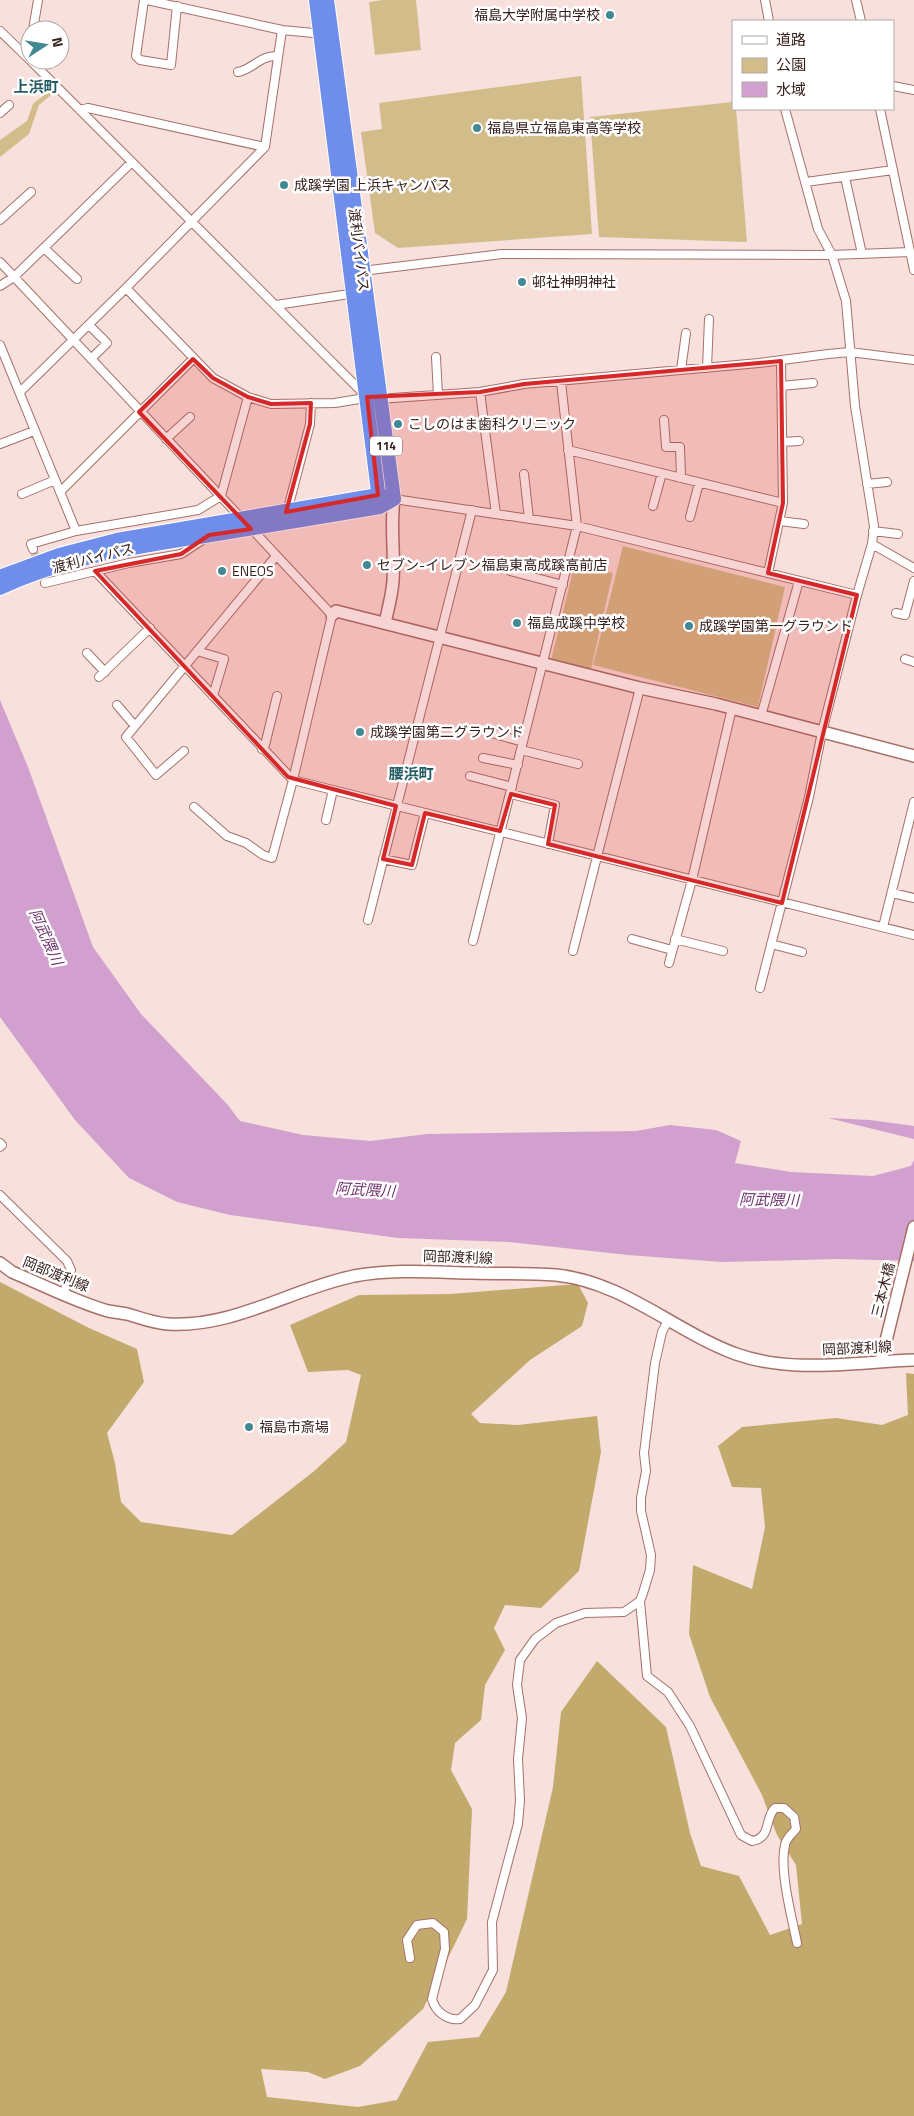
<svg xmlns="http://www.w3.org/2000/svg" width="914" height="2116" viewBox="0 0 914 2116" font-family="'Titillium Web','Noto Sans JP',sans-serif">
<rect width="100%" height="100%" fill="#f8e0dc"/>
<path fill="#d2bd8a" d="M383,0H416L421,50L375,55L369,2Z
M581,76L592,234L398,248L375,233L361,132L382,129L379,103Z
M53,88L56,91L39,105L29,134L0,157V140L27,121L33,104Z
M733,102V109H736L747,242L599,237L590,117Z
M623,546L785,587L758,707L593,665Z
M575,563L613,573L591,669L551,660Z"/>
<path fill="#c2aa6d" d="M0,1282L89,1328L137,1349L144,1382L107,1433L115,1463L121,1502L141,1522L232,1535L313,1472L346,1442L361,1375L348,1370L308,1372L290,1325L359,1295L450,1294L578,1284L588,1303L582,1326L530,1360L471,1414L480,1423L518,1425L597,1416L601,1452L579,1571L541,1608L505,1605L494,1628L505,1650L485,1685L481,1720L455,1743L451,1770L472,1809L467,1919L423,2009L360,2066L325,2079L308,2072L261,2069L267,2097L358,2107L397,2100L428,2042L479,2037L506,1992L553,1787L561,1712L597,1661L666,1727L690,1833L701,1866L739,1876L770,1935L802,1924L796,1865L777,1835L762,1795L710,1697L689,1634L693,1565L752,1589L765,1527L761,1488L732,1487L718,1446L742,1427L836,1418L882,1425L908,1415L906,1373L914,1374V2116H0Z"/>
<path fill="#d1a0ce" d="M0,700L28,767L93,947L141,1014L227,1104L240,1121L303,1135L370,1141L427,1134L636,1131L670,1125L716,1130L741,1141L735,1163L791,1172L873,1176L911,1166L914,1160V1261L839,1259L722,1262L628,1255L509,1242L398,1238L230,1215L177,1202L129,1178L75,1120L0,1017Z
M828,1118L870,1120L914,1126V1139Z"/>
<g fill="none" stroke-linecap="round" stroke-linejoin="round">
<path stroke="#d2bab6" stroke-width="8" stroke-dasharray="8 4" stroke-linecap="butt" d="M33,549L45,583"/>
<defs>
<path id="street" d="M144,0L136,56L140,60L171,65L177,6
M147,0L282,30L324,34
M765,0L769,21
M856,0L861,21
M34,25L56,30
M33,30L38,0
M0,31L30,60
M25,54L30,38
M30,60L365,395
M238,72C253,69 261,55 277,56
M893,86L914,90
M880,109L914,270
M80,110L88,108L265,147
M0,113L9,105
M845,177L862,254
M806,182L893,170
M0,220L31,192
M44,248L77,279
M0,262L242,519
M362,271L502,254L832,255L910,252
M0,286L14,277L132,162
M126,288L213,378L248,397L271,404L335,403L359,399
M276,305L356,293
M89,325L107,343L91,359
M0,345L76,531
M436,357L438,395
M707,368L709,319
M681,370L686,333
M781,386L813,383
M20,392L126,288L265,147L282,30
M480,392L496,514
M378,399L480,392L524,384L759,363L828,354L850,352L914,360
M664,420L666,447H680L681,478
M166,439L190,417
M782,442L799,441
M0,444L34,431
M568,450L783,503
M524,474L529,519
M867,484L887,482
M60,492L193,359
M22,494L55,480
M394,499L577,526L857,595
M653,506L662,473
M287,512L310,424L311,403
M690,517L699,483
M780,521L804,524
M873,531L898,534
M872,544L914,568
M33,549L31,544L76,531L198,510L221,496L248,397
M95,571L293,780L914,935
M510,571L563,585
M768,573L783,503L781,361
M45,583L129,563L181,554L204,539
M896,613L905,615L914,581
M197,651L224,659L213,696
M87,653L105,672
M905,659L914,662
M99,677L150,628
M117,705L135,726
M761,716L799,581
M488,732L523,742
M262,749L265,745L277,696
M521,750L578,764
M184,751L156,775L126,737L276,556
M483,758L518,765
M470,776L512,787
M511,794L555,805L548,844
M194,807L227,836L246,843L263,855L272,858L293,780L332,615L250,527
M326,820L333,790
M383,859L412,865L425,813
M892,893L914,898
M368,920L472,510
M883,927L914,802
M632,939L672,950
M675,939L723,951
M473,941L577,526L561,382
M771,944L802,952
M573,951L640,688
M669,963L692,880L732,708
M760,988L809,797L822,732L857,595L872,544L874,526L855,406L846,301L832,255L818,229L785,109
M0,1143L2,1145L0,1147
M0,1195L67,1261L71,1270L64,1293
M640,1601L647,1676L668,1692L690,1726L741,1835L752,1841C772,1838 764,1818 775,1808H784L794,1817L796,1829C792,1834 786,1838 785,1845C779,1870 792,1918 797,1943
M410,1958L407,1940L417,1925L433,1923L444,1932L445,1949L432,1999C435,2011 447,2021 460,2019L475,2005L493,1970L492,1922L518,1824L520,1800L518,1759L522,1718L517,1685L520,1660L535,1639L556,1623L585,1613L624,1612L640,1601L643,1593L650,1570L651,1555L641,1511V1498L646,1471L644,1453L655,1363L662,1332L669,1319"/>
<path id="secondary" d="M332,615L336,611L640,688L716,704L914,756
M385,623C388,609 392,595 393,581C395,552 390,527 394,499
M0,1263L12,1272C43,1285 76,1302 108,1311C114,1312 121,1313 127,1314C141,1318 153,1323 168,1324C234,1328 291,1289 354,1276C393,1269 432,1272 472,1273C500,1274 528,1273 556,1275C624,1282 674,1331 736,1354C792,1374 856,1362 914,1360
M881,1361L914,1227"/>
<path id="highway" d="M316,0L380,507
M2,576L59,555L117,540L378,495L386,497
M0,588C66,557 139,546 211,535C267,526 324,516 380,507L394,499L327,0"/>
</defs>
<use href="#street" stroke="#a57169" stroke-width="10"/>
<use href="#secondary" stroke="#a57169" stroke-width="14"/>
<use href="#highway" stroke="#fff" stroke-width="16"/>
<use href="#street" stroke="#fff" stroke-width="8"/>
<use href="#secondary" stroke="#fff" stroke-width="11"/>
<use href="#highway" stroke="#6f8dea" stroke-width="14"/>
</g>
<path fill="#d62828" fill-opacity="0.2" stroke="#d62828" stroke-width="4" stroke-linejoin="round" d="M193,359L213,378L248,397L271,404L311,403L310,424L286,512L378,495L367,397L480,392L524,384L781,361L783,503L768,573L857,595L782,903L548,844L555,805L511,794L500,831L425,813L412,865L383,859L396,806L288,777L95,571L181,554L209,535L251,529L139,412Z"/>
<g fill="#438994" stroke="#fff" stroke-width="2">
<circle cx="610" cy="15" r="5"/>
<circle cx="477" cy="128" r="5"/>
<circle cx="284" cy="185" r="5"/>
<circle cx="522" cy="282" r="5"/>
<circle cx="398" cy="424" r="5"/>
<circle cx="367" cy="565" r="5"/>
<circle cx="222" cy="571" r="5"/>
<circle cx="517" cy="623" r="5"/>
<circle cx="689" cy="626" r="5"/>
<circle cx="360" cy="732" r="5"/>
<circle cx="249" cy="1427" r="5"/>
</g>
<g text-anchor="middle" stroke-width="5" stroke-linejoin="round" paint-order="stroke">
<rect fill="#fff" stroke="#746462" stroke-width="1" x="370" y="436.5" width="32" height="19" rx="4"/>
<g font-size="12" font-weight="bold" fill="#38221f">
<text x="386" y="450">114</text>
</g>
<g font-size="14" fill="#38221f" stroke="#fff" text-anchor="start">
<text x="600" y="20" text-anchor="end">福島大学附属中学校</text>
<text x="487" y="133">福島県立福島東高等学校</text>
<text x="294" y="190">成蹊学園 上浜キャンパス</text>
<text x="532" y="287">邨社神明神社</text>
<text x="408" y="429">こしのはま歯科クリニック</text>
<text x="377" y="570">セブン-イレブン福島東高成蹊高前店</text>
<text x="232" y="576">ENEOS</text>
<text x="527" y="628">福島成蹊中学校</text>
<text x="699" y="631">成蹊学園第一グラウンド</text>
<text x="370" y="737">成蹊学園第二グラウンド</text>
<text x="259" y="1432">福島市斎場</text>
</g>
<g font-size="14" fill="#38221f" stroke="#fff">
<text transform="translate(359 250) rotate(83)" y="5">渡利バイパス</text>
<text transform="translate(93 558) rotate(-14)" y="5">渡利バイパス</text>
<text transform="translate(458 1257) rotate(2)" y="5">岡部渡利線</text>
<text transform="translate(56 1274) rotate(22)" y="5">岡部渡利線</text>
<text transform="translate(883 1290) rotate(-76)" y="5">三本木橋</text>
<text transform="translate(857 1348) rotate(-3)" y="5">岡部渡利線</text>
</g>
<g font-size="15" font-weight="bold" fill="#235c64" stroke="#fff">
<text x="36" y="92">上浜町</text>
<text x="411" y="779">腰浜町</text>
</g>
<g font-size="15" font-style="italic" fill="#70346e" stroke="#fff">
<text transform="translate(46 937) rotate(66)" y="5">阿武隈川</text>
<text transform="translate(365 1190) rotate(3)" y="5">阿武隈川</text>
<text transform="translate(769 1200) rotate(1)" y="5">阿武隈川</text>
</g>
</g>
<rect x="732" y="20" width="162" height="90" fill="#ffffff" stroke="#afa7a5"/>
<rect x="742" y="36" width="25" height="8" fill="#ffffff" stroke="#afa7a5"/>
<text x="776" y="45" font-size="15" fill="#38221f">道路</text>
<rect x="742" y="58" width="25" height="15" fill="#d2bd8a" stroke="#afa7a5"/>
<text x="776" y="70" font-size="15" fill="#38221f">公園</text>
<rect x="742" y="82" width="25" height="15" fill="#d1a0ce" stroke="#afa7a5"/>
<text x="776" y="95" font-size="15" fill="#38221f">水域</text>
<g transform="translate(45 45) rotate(78)"><circle r="24" fill="#ffffff" stroke="#afa7a5"/>
<path d="M0-4L9 19L0 12L-9 19Z" fill="#438994"/>
<text y="-8" font-size="14" font-weight="bold" text-anchor="middle" fill="#38221f">N</text>
</g>
</svg>
